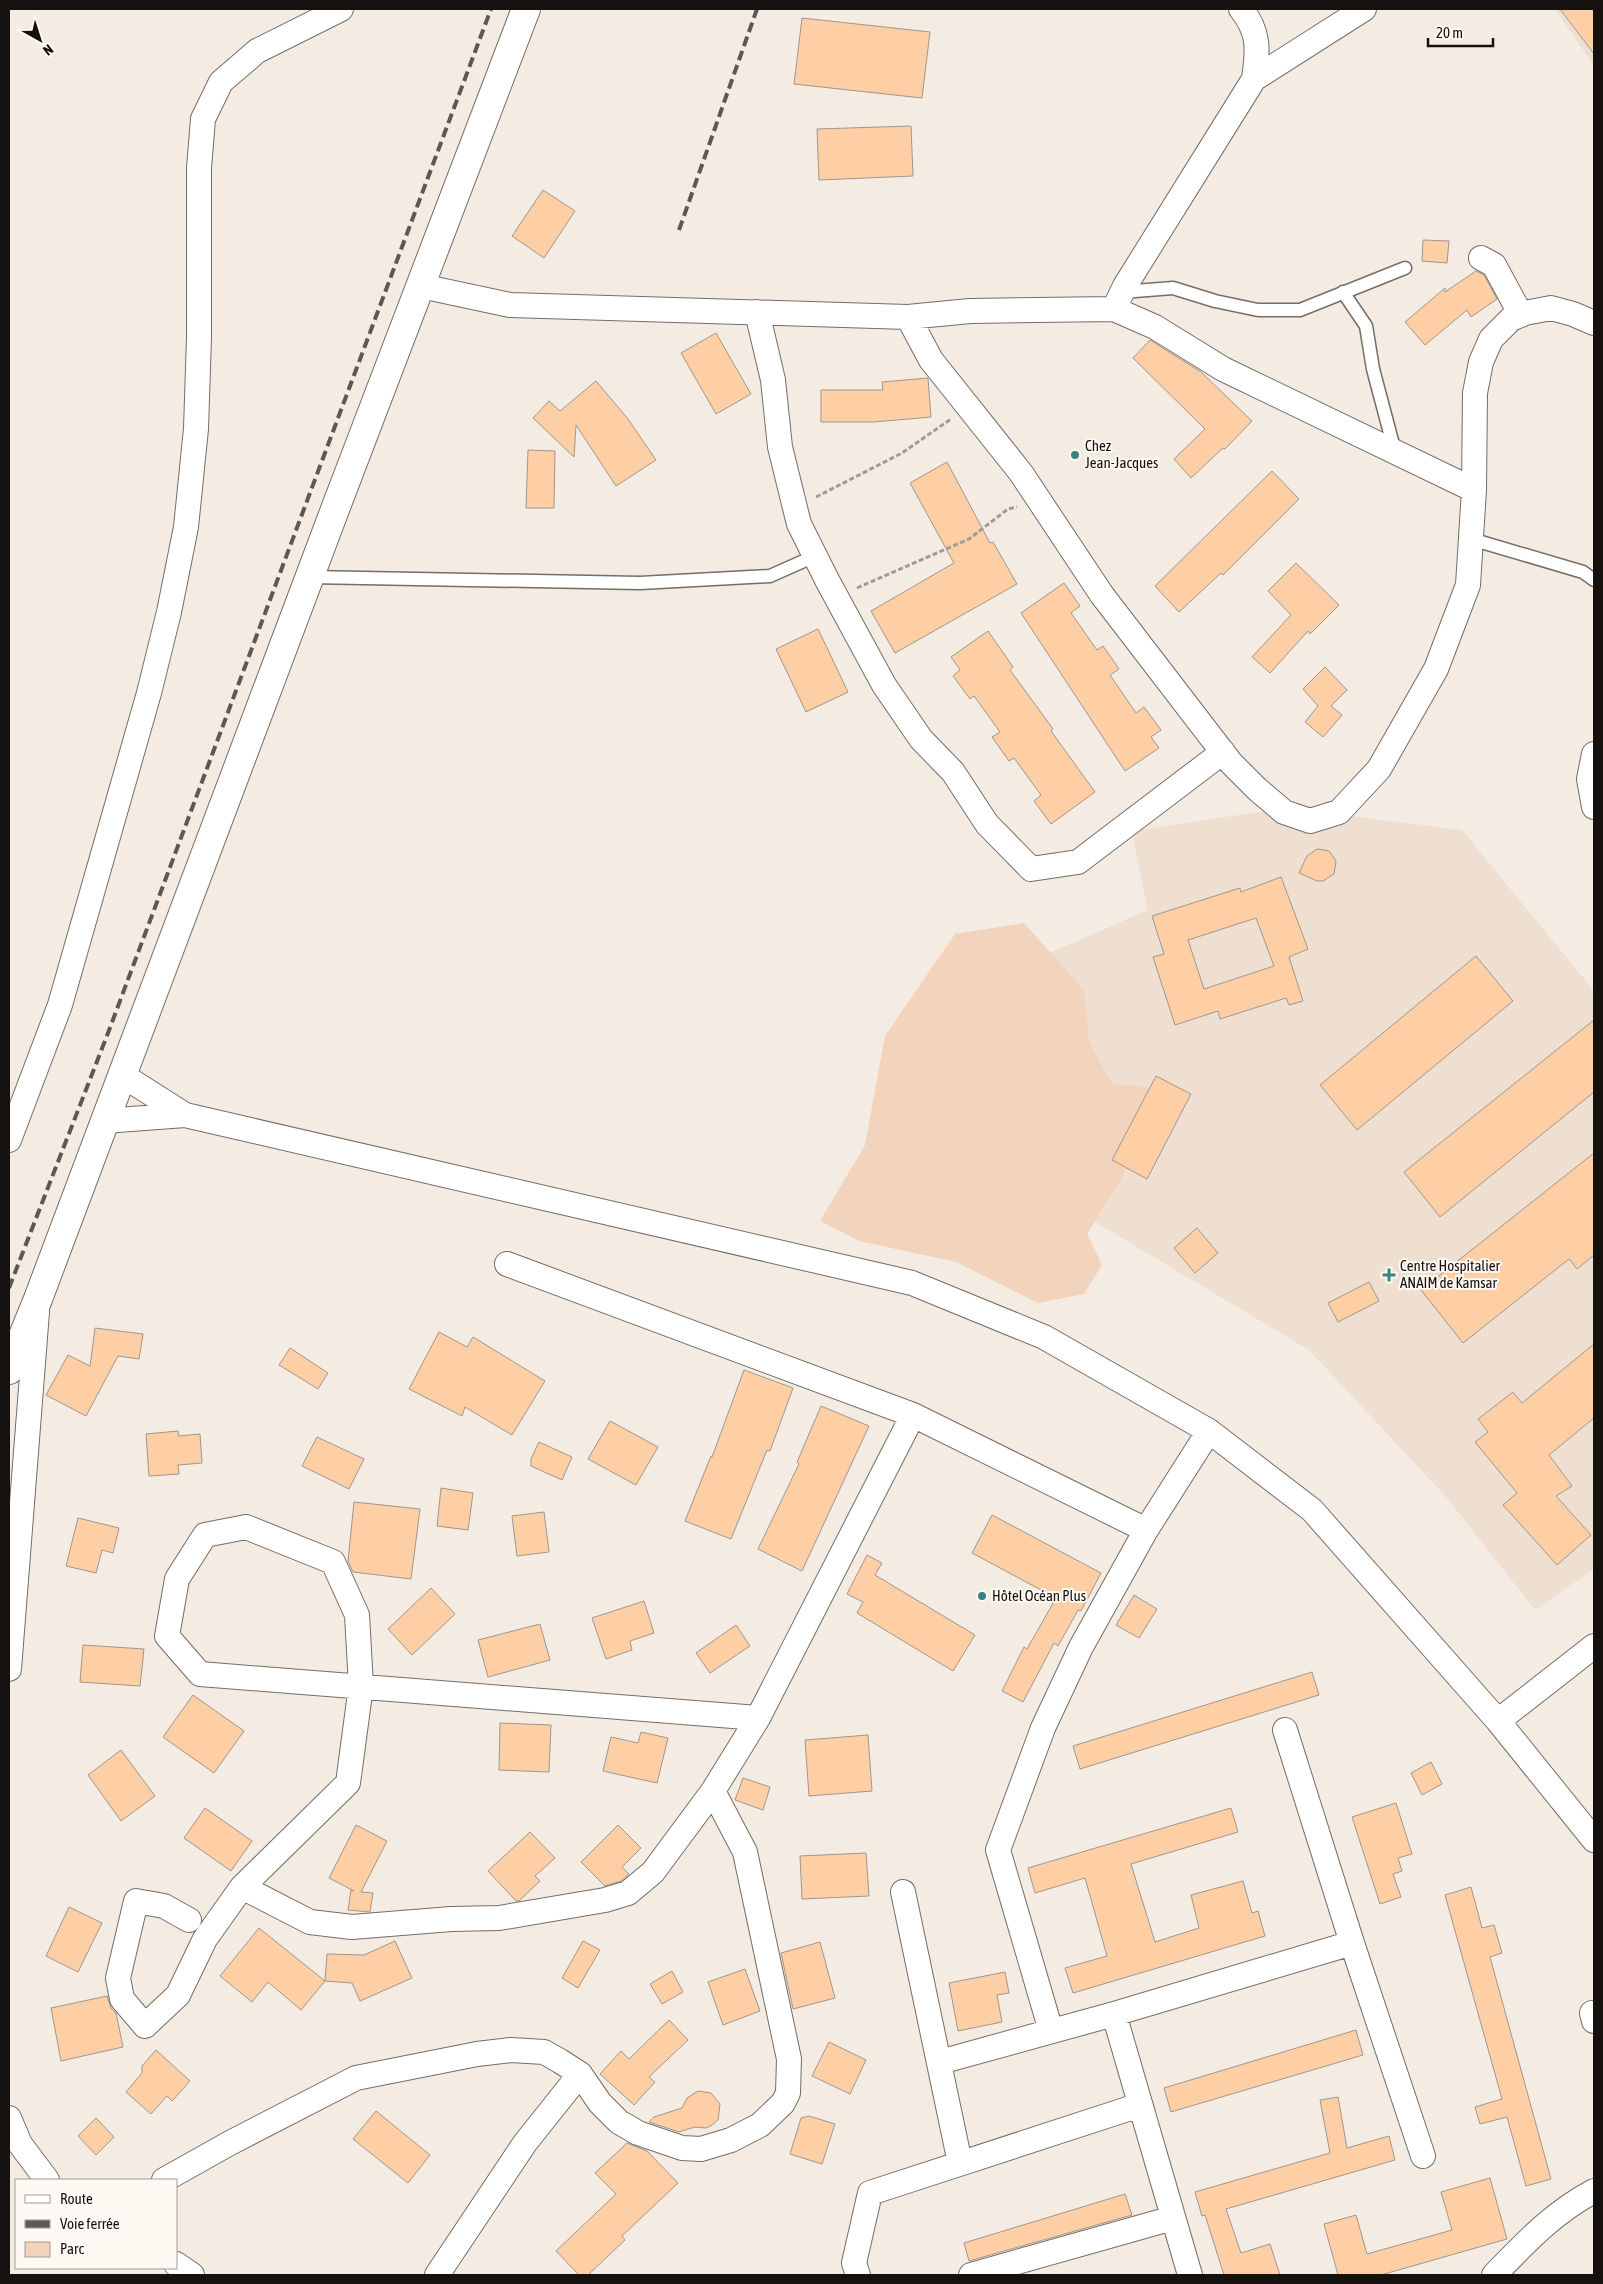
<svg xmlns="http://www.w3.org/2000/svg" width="1603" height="2284" viewBox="0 0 1603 2284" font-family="'Asap Condensed',sans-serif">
<rect width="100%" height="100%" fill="#f4ebe3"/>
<path fill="#eedfd1" d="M1555,9H1594V66Z
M1286,808L1462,830L1594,991V1569L1535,1610L1448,1499L1309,1350L1060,1201L1015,968L1148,910L1132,831Z"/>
<path fill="#f1d4bb" d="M1024,923L1084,990L1089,1042L1112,1084L1152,1087L1160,1108L1121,1179L1087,1234L1102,1265L1084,1294L1038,1303L956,1262L859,1241L820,1221L865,1145L885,1036L955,934Z"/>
<path fill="#fecfa5" stroke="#9f968f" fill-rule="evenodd" d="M1560,9H1594V54Z
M802,18L930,32L922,98L794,84Z
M911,126L913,176L819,180L817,129Z
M543,190L575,211L544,258L512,236Z
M1423,240L1449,241L1447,263L1422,261Z
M1476,271L1484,275L1497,299L1471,317L1467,310L1425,345L1405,322L1445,288V292Z
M716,333L751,394L716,414L681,353Z
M1150,340L1201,372L1252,421L1225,449L1223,448L1191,478L1174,459L1205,429L1133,358Z
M928,378L931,417L874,422H821V390H883L882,382Z
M596,381L628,419L656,460L616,486L576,425L574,457L533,418L549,401L560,411Z
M528,450L555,451L554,508H526Z
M947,462L990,543L993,542L1017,584L895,653L871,611L954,563L910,483Z
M1272,471L1299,499L1223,575L1221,573L1179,612L1155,586Z
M1296,563L1339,605L1310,634L1308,631L1270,673L1252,657L1291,615L1268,591Z
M1064,583L1080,606L1071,613L1097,650L1103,646L1119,669L1110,675L1136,713L1144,707L1161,730L1151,737L1159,748L1125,771L1021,613Z
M818,629L848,692L806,712L776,649Z
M988,631L1013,667L1010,670L1053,729L1051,731L1095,792L1051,824L1034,801L1041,795L1014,758L1009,761L992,737L1000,732L974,696L970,699L953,676L960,670L951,657Z
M1325,667L1347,690L1331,706L1342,715L1323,737L1305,722L1318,706L1303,689Z
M1317,849L1329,851L1336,861L1334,874L1323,881H1317L1299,873L1307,856Z
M1281,877L1308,949L1289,957L1303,1001L1289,1005L1286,998L1220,1019L1218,1011L1175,1025L1153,957L1164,954L1152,916L1240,888L1241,892ZM1256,918L1274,966L1204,989L1188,940Z
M1476,956L1513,1001L1357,1130L1320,1085Z
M1594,1020V1092L1440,1217L1404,1172Z
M1156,1076L1191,1094L1147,1179L1112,1160Z
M1594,1153V1255L1577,1269L1569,1259L1463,1343L1421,1290Z
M1197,1228L1218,1253L1195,1273L1174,1248Z
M1369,1282L1379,1301L1338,1322L1328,1303Z
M95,1328L143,1334L139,1359L118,1356L86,1416L46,1395L68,1355L90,1366Z
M439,1332L467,1347L473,1337L545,1381L512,1435L465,1407L462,1416L409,1389Z
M1594,1344V1418L1549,1455L1572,1486L1556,1496L1591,1535L1557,1565L1503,1505L1517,1493L1475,1442L1488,1432L1478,1419L1513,1392L1522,1403Z
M290,1348L328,1373L318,1389L279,1365Z
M744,1370L793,1388L770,1451L767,1450L731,1539L685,1521L711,1456L712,1457Z
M821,1406L869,1426L802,1571L758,1549L799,1464L797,1462Z
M610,1421L658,1447L636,1485L588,1459Z
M178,1431L179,1436L200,1434L202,1463L178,1465L179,1474L149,1476L146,1434Z
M317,1437L364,1459L349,1489L302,1466Z
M539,1442L572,1457L562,1480L531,1466V1459Z
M441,1488L473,1493L468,1530L437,1526Z
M354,1502L420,1509L411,1579L353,1572L348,1561Z
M544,1512L549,1552L517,1556L512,1516Z
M992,1515L1101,1573L1081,1611L1078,1610L1058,1646L1054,1643L1023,1702L1002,1691L1024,1647L1027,1649L1056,1598L972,1553Z
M78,1518L119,1528L113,1553L102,1550L96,1573L66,1566Z
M867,1555L882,1563L875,1575L975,1635L953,1671L857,1613L863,1602L847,1594Z
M431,1588L455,1614L412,1655L388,1629Z
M1134,1595L1157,1609L1139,1638L1116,1625Z
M644,1601L654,1633L630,1641L632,1650L606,1659L592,1618Z
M540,1624L550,1660L488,1677L478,1640Z
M736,1625L750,1646L710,1673L696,1653Z
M83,1645L144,1649L140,1686L80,1682Z
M1312,1672L1319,1695L1080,1769L1073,1746Z
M193,1695L244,1731L214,1773L163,1737Z
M500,1723L551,1725L549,1772L499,1770Z
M641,1732L668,1738L657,1783L603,1771L611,1737L638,1743Z
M868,1735L872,1791L809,1796L805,1740Z
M121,1750L155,1796L121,1821L88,1775Z
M1431,1762L1442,1784L1422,1795L1411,1773Z
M743,1778L770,1787L763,1810L735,1800Z
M1396,1803L1412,1854L1398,1858L1402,1871L1393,1874L1401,1897L1380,1904L1352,1817Z
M205,1808L252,1841L231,1871L184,1838Z
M1231,1808L1238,1832L1131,1864L1155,1942L1199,1928L1191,1895L1243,1881L1252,1913L1258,1911L1265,1936L1073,1993L1065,1968L1107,1956L1085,1878L1035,1893L1028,1868Z
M356,1825L387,1841L361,1892L373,1893L370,1912L348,1910L351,1890L354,1891L329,1878Z
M618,1825L641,1848L622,1867L629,1874L621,1881L605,1886L581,1862Z
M530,1832L555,1858L535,1876L540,1881L519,1901H516L488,1871Z
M866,1853L869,1896L802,1899L800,1856Z
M1471,1887L1482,1928L1494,1925L1502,1953L1490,1957L1551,2179L1526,2186L1507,2117L1480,2124L1475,2107L1502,2099L1445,1895Z
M69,1907L102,1923L78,1972L46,1956Z
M259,1928L325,1981L301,2010L268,1982L252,2002L220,1976Z
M395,1941L412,1978L360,2001L352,1983L325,1981L327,1954L364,1955Z
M583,1941L600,1950L578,1988L562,1978Z
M820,1942L835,1998L793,2009L781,1953Z
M745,1969L760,2011L723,2025L708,1982Z
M672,1971L683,1992L662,2004L650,1984Z
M1005,1972L1009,1993L997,1995L1002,2022L958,2031L949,1983Z
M107,1996L111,2008L116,2013L123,2047L61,2061L51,2008Z
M669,2020L688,2040L649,2077L655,2082L634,2105L600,2074L621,2051L629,2059Z
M1356,2030L1363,2055L1171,2112L1164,2088Z
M829,2042L866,2060L850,2094L812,2076Z
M156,2050L190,2081L172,2101L167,2096L151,2114L126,2092L142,2073V2066Z
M698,2091L711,2093L720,2104L718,2120L712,2125L706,2128L695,2127L679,2132L649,2122L654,2117L682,2108L687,2098Z
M1338,2097L1347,2148L1389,2136L1395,2160L1226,2209L1241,2253L1270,2244L1280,2275H1224L1205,2215L1202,2216L1195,2192L1330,2153L1320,2100Z
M376,2111L430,2155L408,2183L353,2139Z
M809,2116L835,2124L822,2164L790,2154L801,2118Z
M96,2118L114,2137L96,2155L78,2136Z
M627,2143L647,2151L678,2183L622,2236L625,2240L588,2275H579L556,2251L616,2194L595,2173Z
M1490,2178L1507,2239L1381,2275H1338L1324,2224L1356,2215L1367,2254L1452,2230L1441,2192Z
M1125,2194L1132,2215L969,2261L964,2243Z"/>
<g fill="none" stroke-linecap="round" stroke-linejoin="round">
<defs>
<path id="lane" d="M1122,292L1173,288L1215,301L1258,310H1300L1405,268
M1343,292L1366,326L1373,369L1395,452
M1471,539L1583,572L1594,580
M309,577L640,583L770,576L815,556"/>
<path id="street" d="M1254,79L1364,9
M1481,258L1494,265L1521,315
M421,286L510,305L908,317L970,311L1114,309L1155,327L1223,369L1474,490
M1114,309L1125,286L1254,79C1258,51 1260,32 1241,9
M757,312L773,380L780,447L799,524L827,580L884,685L921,739L953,772L987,824L1031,869L1078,862L1223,752
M908,317L931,360L1021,473L1102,595L1231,763L1257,789L1284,812L1310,821L1339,812L1379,769L1436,669L1468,585L1474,490L1475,393L1481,362L1491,339L1511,319L1525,313L1551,308L1573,314L1594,323
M1594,754L1589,779L1594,807
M122,1075L185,1115
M104,1121L185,1115L912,1283L1044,1337L1209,1431L1312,1510L1498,1721L1594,1840
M9,1140L60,1005L149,693L169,612L186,527L196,429L199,337V168L203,119L221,82L257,51L341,9
M507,1264L913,1415L1146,1530
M9,1669L37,1312
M1498,1721L1594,1646
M1285,1730L1352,1943L1423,2156
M242,1887L310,1922L352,1927L451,1919L499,1918L605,1900L628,1893L653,1872L713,1791L758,1718L913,1415
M903,1892L960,2163
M189,1920L164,1906L136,1901L118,1978L122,1999L145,2026L178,1995L205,1939L242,1887L348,1783L361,1686L357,1615L333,1562L246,1527L205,1535L177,1579L167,1636L200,1674L758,1718
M1592,2013L1594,2021
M1114,2014L1190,2275
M1051,2031L998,1850L1043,1728L1081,1647L1146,1530L1209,1431
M940,2062L1114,2014L1352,1943
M9,2118L20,2144L47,2180
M164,2180L230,2143L356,2078L477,2054L511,2050L544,2052L560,2061L580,2074L600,2103L619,2122L638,2133L682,2148L701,2149L731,2140L760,2125L783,2103L788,2093L789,2059L745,1852L713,1791
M176,2264L192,2275
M437,2275L525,2143L580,2074
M858,2275L854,2263L870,2193L1140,2105
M971,2275L1173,2218
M1494,2275C1525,2243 1554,2212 1594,2191"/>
<path id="primary" d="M9,1370L38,1299L334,512L526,9"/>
</defs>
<use href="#lane" stroke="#756d66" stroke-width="15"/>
<use href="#street" stroke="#756d66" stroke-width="26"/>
<use href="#primary" stroke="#756d66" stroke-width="30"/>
<path stroke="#a19b95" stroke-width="3" stroke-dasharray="5 2.5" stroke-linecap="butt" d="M816,497L902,453L951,419
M857,588L969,539L1008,509L1017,507"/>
<use href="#lane" stroke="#fff" stroke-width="12"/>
<use href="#street" stroke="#fff" stroke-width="24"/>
<use href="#primary" stroke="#fff" stroke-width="28"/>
<path stroke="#5d5854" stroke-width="4" stroke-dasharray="10 5" stroke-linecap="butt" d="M679,230L757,9
M9,1288L108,1033L491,9"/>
</g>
<g fill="#398182" stroke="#fff9f4" stroke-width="2">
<circle cx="1075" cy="455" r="5"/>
<path d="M1386.5 1267.5h5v5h5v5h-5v5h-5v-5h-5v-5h5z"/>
<circle cx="982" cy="1596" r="5"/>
</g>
<g text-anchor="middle" stroke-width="4" stroke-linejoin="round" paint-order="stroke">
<g font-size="15" fill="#14110e" stroke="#fff9f4" text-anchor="start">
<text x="1085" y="451">Chez<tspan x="1085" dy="17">Jean-Jacques</tspan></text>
<text x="1400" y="1271">Centre Hospitalier<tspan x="1400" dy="17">ANAIM de Kamsar</tspan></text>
<text x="992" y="1601">Hôtel Océan Plus</text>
</g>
</g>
<rect width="1603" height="2284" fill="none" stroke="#14110e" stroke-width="20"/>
<rect x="15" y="2179" width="162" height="90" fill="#fff9f4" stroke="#a19c98"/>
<rect x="25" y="2195" width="25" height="8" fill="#ffffff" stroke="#a19c98"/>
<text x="60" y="2204" font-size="15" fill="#14110e">Route</text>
<rect x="25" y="2220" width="25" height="8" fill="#5d5854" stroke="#a19c98"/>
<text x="60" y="2229" font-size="15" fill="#14110e">Voie ferrée</text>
<rect x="25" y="2242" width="25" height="15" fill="#f1d4bb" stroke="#a19c98"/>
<text x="60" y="2254" font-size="15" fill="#14110e">Parc</text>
<g transform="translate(40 40) rotate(141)" stroke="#fff9f4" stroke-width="4" paint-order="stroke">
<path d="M0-4L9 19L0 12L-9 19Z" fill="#14110e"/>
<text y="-8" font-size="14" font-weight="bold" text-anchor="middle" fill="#14110e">N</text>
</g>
<path d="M1428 38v8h65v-8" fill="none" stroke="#14110e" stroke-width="2.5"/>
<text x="1436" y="38" font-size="15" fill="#14110e" stroke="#fff9f4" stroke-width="4" paint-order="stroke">20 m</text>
</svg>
